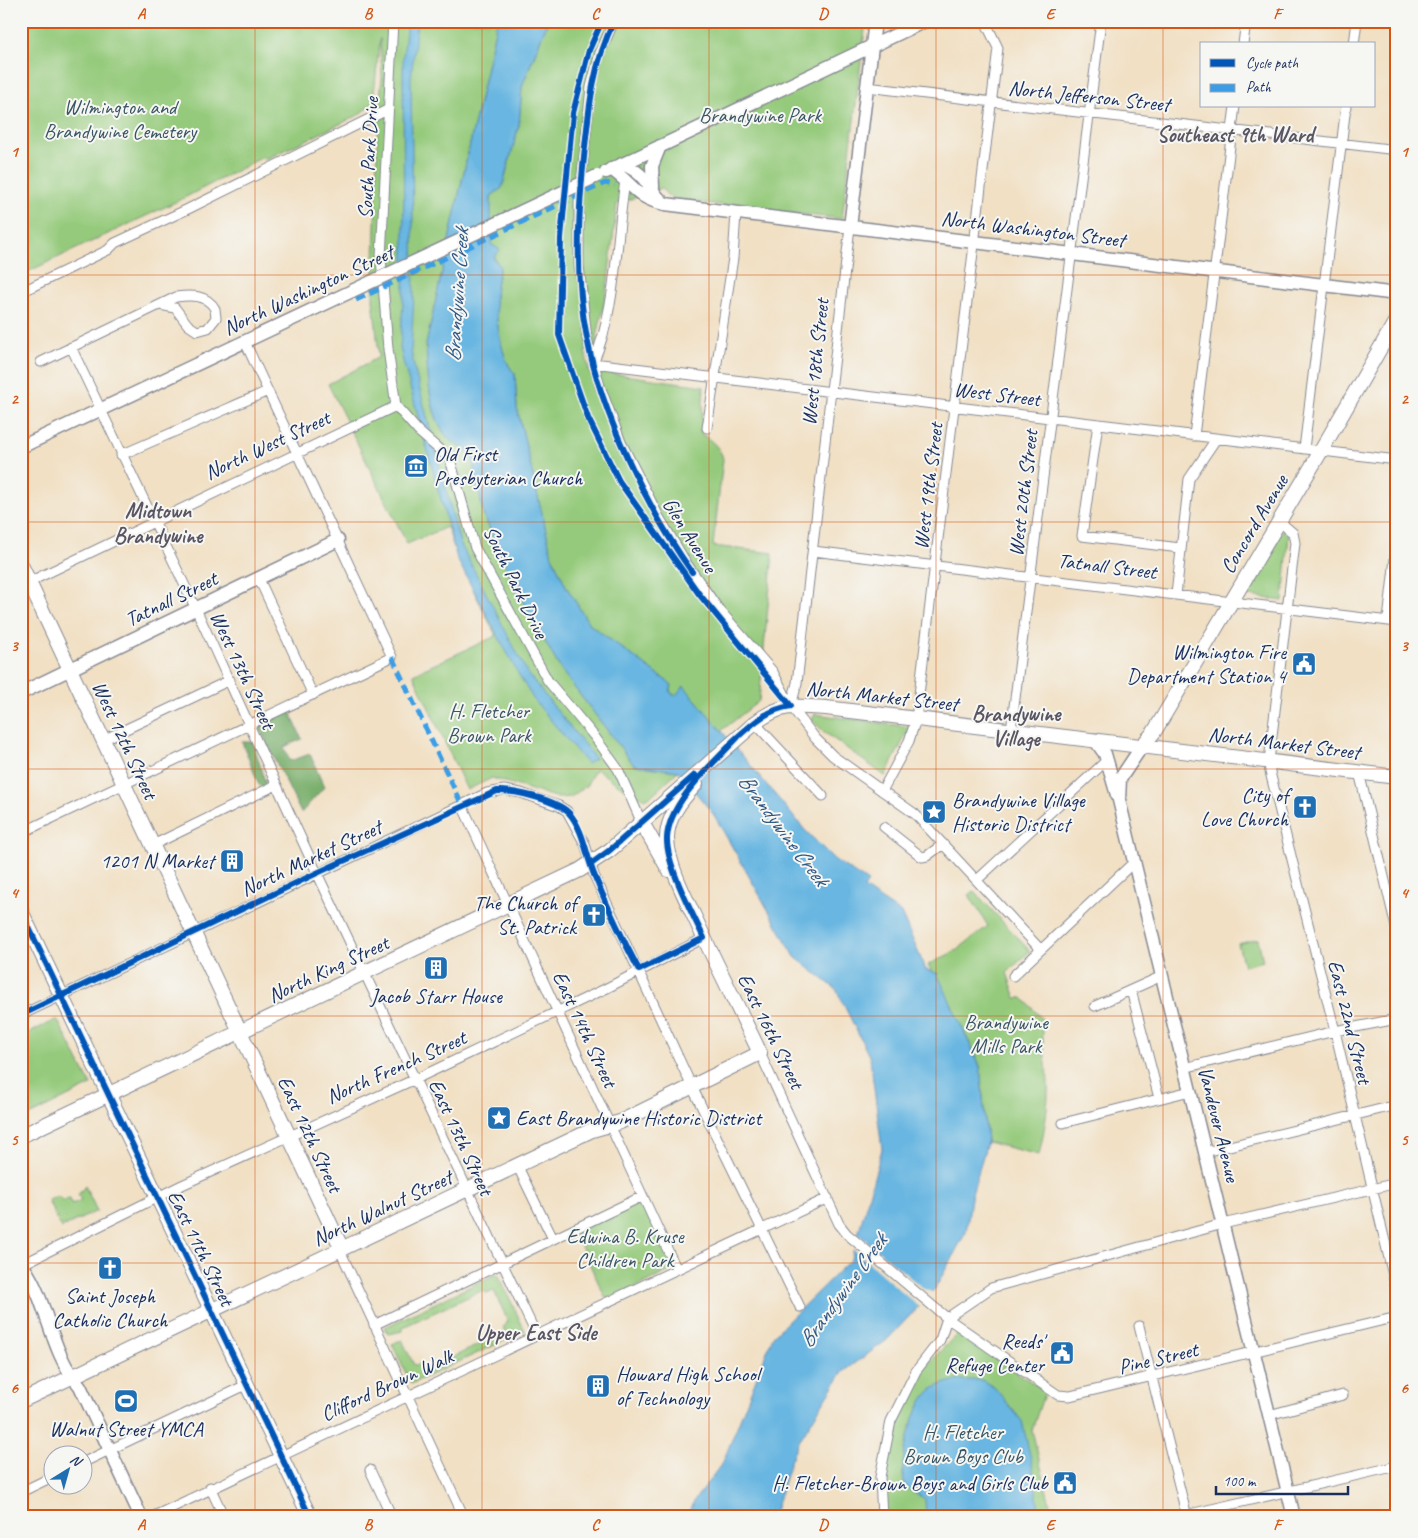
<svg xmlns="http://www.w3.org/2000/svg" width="1418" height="1538" viewBox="0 0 1418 1538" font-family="Caveat,sans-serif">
<rect width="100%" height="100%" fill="#f6f6f2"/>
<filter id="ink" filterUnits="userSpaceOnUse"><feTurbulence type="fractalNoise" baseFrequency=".02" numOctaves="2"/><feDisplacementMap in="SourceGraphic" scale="10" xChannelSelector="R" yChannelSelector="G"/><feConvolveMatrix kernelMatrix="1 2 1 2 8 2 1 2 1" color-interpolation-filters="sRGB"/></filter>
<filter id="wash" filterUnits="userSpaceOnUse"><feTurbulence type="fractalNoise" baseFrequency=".0096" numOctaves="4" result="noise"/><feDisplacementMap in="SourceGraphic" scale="20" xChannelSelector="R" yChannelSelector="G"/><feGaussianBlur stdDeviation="1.12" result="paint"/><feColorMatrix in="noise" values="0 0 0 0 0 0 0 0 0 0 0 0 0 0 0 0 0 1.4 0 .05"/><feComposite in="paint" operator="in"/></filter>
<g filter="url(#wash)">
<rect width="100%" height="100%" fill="#f1e0c4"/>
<path fill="#95ca7b" stroke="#587c6c" d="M21,21H497L426,345C428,375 428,414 448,438C454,444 464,449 471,453L484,516L517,591L561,670L634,765L678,771L652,795L645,799C627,791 611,781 596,768L586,786L571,797L558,798L492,778L467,790L413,674L496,636L458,559L447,527L407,544L328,384L379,357L373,299L378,115L382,78L380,38L373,103L357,116L264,160L263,157L184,198L21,275Z
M548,21H866L842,219L679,200L667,195L661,188L617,204L607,289L595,347L585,351L590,374L609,373L704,386L701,434C710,439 721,448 723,459L713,546L773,553L759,701L721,731L684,687L676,696L670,692L672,685L589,624L566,586L552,556L517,408L515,373C501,363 496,316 495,298C495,288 498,276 500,266C485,249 491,218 491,196L502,188L519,125L522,86Z
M1283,529L1289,535L1283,601L1244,595Z
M815,714L910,727L885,776L824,732L812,720Z
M974,891L1030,951L1007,973L1016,998H1023L1044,1021C1040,1042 1047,1061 1048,1082C1049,1106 1044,1132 1039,1155L987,1142L980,1066L975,1053L928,965L957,950L988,926L969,895Z
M1258,939L1263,961L1244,966L1238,944Z
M57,1019L91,1085L21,1120V1037Z
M85,1186L97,1211L61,1228L48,1200L58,1196L62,1200L70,1199L72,1204L81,1200L78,1195Z
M643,1196L676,1268L607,1301L573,1229Z
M496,1274L499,1276L525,1331L523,1332L411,1384L392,1344L402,1340L414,1365L420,1364L424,1371L505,1332L503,1328L508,1321L494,1291L485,1293L483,1290L403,1327V1331L388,1334L385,1327Z
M958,1333L1045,1391L1032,1430L1053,1517H884L882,1466L893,1423L920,1372Z"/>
<path fill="#78ae6b" stroke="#4a6e64" d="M289,709L302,739L284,747L290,761L310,754L324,787L301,813L259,727Z
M242,742H253L266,785L263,787L259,785Z"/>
<path fill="#67b6e1" stroke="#4172a0" d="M407,21H417L411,79L414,297L411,350L414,367L460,543L528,674L595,758L587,764L534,700L520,677L457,559L404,365L400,348L404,286L403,59Z
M497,21H548L522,86L519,125L502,188L491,196V244L500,250L493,258L500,266C498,276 495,287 495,298C496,316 501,363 515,373L517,408L552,556L566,586L589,624L672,685L670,692L675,696L684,686L804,829L835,860L868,882L864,888L901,913L926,970L937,973L980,1066L987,1142L971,1198L966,1232L935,1289L887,1340L842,1373L799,1441L791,1459L773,1517H688L694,1501L723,1462L773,1336L851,1259L882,1149L870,1058L836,989L795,957L714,815L678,771L634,765L561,670L517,591L484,516L471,453C464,449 454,444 448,438C428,414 428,375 426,345Z
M958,1380H982L995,1388L1022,1421L1032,1463L1040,1517H926L925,1499C920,1495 909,1492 906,1486C895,1468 914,1406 929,1392C936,1385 949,1382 958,1380Z"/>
<path fill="#f1e0c4" d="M856,1232L924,1289L935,1293L920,1308L852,1248Z"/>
</g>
<g filter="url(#ink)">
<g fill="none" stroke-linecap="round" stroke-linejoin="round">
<defs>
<path id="street" d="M393,21L381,257L388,349L396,406L418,431L450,459L475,548L548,681L594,736L618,769L641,821
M614,21L600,53L591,87L579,203V265L587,339L600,386L621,442L659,517L687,564L717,607L773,672L791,706L815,738L833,756L915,814L1040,949
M1243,44L1246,21
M1354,44L1357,21
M867,87L1397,150
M21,292L108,250L115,243L188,209L387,110
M71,347L196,609L317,873L536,1334
M41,362L176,297C190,295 207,294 215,309L216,318L208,328L197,331L188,325L175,308L160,305
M593,363L1397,460
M593,363C617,309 616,239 625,181
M1098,424L1082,536L1180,548
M707,428L733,258L736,213
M1194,436L1235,106
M1304,449L1346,106
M121,455L268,391
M1279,521L1293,533L1295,543L1269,761L1270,772L1335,1031L1397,1292
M813,551L1397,622
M259,579L313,695
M29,582L396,406
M1176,595L1189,479L1216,439
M1388,620L1397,541
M791,706L797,683L850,227
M755,723L823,796
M1011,730L1101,21
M103,740L230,680
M1359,772L1397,931
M882,791L909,741L916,719L998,48L985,21
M462,805L676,1268
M884,827L922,857L927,856L943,844
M21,833L392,657L245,342
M153,845L276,785
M977,880L1106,761
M1013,976L1134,862
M1131,990L1159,1098
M1095,1006L1162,976
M21,1015L487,793L504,790L521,793L559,806L567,811L585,844L594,875L692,1087L800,1307
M760,1053L839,1224L847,1234L947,1318L1058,1395L1070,1396L1397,1317
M1184,1068L1335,1031L1397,1019
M1063,1123L1190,1091
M1205,1152L1397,1105
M517,1165L553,1239
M342,1249L343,1257L464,1517
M21,1265L182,1185L422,1076L605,989L704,938
M947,1318L991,1288L1223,1224L1397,1183
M374,1325L643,1196
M1139,1326L1187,1517
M1269,1415L1343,1395
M82,1463L248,1384
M370,1470L392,1517
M210,1487L224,1517
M21,1492L52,1477
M152,1517L828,1198
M882,1517L880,1477L891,1421L916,1371L940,1340L947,1318
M1177,1517L1397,1466"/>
<path id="secondary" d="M622,164C650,175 645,188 665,204
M611,169C633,184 637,199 665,204L1397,294
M606,172L925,21
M653,187L652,166L660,146
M850,227L875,21
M21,447L352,291
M21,693L338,540
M1095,740L1105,754L1117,795
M1142,746L1120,779L1119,800L1294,1517
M22,1265C49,1301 49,1352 80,1386L141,1517"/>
<path id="primary" d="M21,565L342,1249
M1142,746L1154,732L1321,451L1397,319
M641,821L669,870
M21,911L310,1517
M21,1136L580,870L610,850L755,723C781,703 795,706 826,708L1397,777
M21,1401L592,1130L620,1122L760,1053C738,1007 715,962 694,916C683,893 669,866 667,840C666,818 682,799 696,784"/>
</defs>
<use href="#street" stroke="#868891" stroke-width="11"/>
<use href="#secondary" stroke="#868891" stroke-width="15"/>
<use href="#primary" stroke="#868891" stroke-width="16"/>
<use href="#street" stroke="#fff" stroke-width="9"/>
<use href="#secondary" stroke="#fff" stroke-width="12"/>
<use href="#primary" stroke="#fff" stroke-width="14"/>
<defs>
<path id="secondary-bridge" d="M352,291L597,176"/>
</defs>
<use href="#secondary-bridge" stroke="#868891" stroke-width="15" stroke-linecap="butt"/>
<use href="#secondary-bridge" stroke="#fff" stroke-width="12"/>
<path stroke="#3b9de6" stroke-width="5" stroke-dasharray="10 5" stroke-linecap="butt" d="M356,300L605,183L615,185
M392,657L462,805"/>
<defs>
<path id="cycleway" d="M602,21L589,50L573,113L561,238L559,335L588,418L619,481L699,594L791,706
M614,21C592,67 589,108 584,157C578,217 575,279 587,338C601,413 648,510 692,572
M732,742C751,725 765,710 791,706
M591,864L610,850L695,775
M21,911L310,1517
M21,1015L317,873L497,791C514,790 556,800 569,813C584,830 586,856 595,877C608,908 623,940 639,970L704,938C692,913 666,865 667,838C669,801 714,763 738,737"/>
</defs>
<use href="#cycleway" stroke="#f6f6f2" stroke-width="9"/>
<use href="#cycleway" stroke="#0057b8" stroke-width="6"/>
</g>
</g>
<path fill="none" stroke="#d45514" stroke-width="1" stroke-opacity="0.55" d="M255,21V1517M482,21V1517M709,21V1517M936,21V1517M1163,21V1517M21,275H1397M21,522H1397M21,769H1397M21,1016H1397M21,1263H1397"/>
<defs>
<symbol id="museum-square" viewBox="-11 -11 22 22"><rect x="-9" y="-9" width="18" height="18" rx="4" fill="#1f6fb2" stroke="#f6f6f2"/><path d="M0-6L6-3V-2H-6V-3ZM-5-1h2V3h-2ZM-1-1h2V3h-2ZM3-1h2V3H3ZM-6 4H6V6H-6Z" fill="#fff"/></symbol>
<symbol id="civic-square" viewBox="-11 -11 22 22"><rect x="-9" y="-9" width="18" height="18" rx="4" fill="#1f6fb2" stroke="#f6f6f2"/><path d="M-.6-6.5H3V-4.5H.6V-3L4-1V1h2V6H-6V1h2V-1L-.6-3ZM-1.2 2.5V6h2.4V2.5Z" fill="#fff"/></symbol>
<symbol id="church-square" viewBox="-11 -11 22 22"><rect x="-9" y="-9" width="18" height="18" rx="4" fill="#1f6fb2" stroke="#f6f6f2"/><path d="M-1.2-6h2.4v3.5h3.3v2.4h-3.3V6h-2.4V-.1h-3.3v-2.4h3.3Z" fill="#fff"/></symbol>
<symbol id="sight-square" viewBox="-11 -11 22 22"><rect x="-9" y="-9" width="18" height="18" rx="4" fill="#1f6fb2" stroke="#f6f6f2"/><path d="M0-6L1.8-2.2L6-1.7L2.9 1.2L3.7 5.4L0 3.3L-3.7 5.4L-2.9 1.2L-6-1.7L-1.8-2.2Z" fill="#fff"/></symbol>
<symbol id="building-square" viewBox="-11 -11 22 22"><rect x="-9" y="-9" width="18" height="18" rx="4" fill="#1f6fb2" stroke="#f6f6f2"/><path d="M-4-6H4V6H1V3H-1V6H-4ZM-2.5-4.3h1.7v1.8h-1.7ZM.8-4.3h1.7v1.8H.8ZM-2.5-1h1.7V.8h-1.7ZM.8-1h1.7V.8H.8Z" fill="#fff"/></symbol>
<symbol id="stadium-square" viewBox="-11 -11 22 22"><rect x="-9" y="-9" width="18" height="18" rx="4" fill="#1f6fb2" stroke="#f6f6f2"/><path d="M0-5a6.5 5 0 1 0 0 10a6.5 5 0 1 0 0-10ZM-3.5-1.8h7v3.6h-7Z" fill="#fff"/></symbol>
</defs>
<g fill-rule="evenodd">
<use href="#museum-square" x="402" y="452" width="28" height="28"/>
<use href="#civic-square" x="1290" y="650" width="28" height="28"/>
<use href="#church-square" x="1291" y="793" width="28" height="28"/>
<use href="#sight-square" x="920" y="798" width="28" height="28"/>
<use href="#building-square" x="218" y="847" width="28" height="28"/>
<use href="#church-square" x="580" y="901" width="28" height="28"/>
<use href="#building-square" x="422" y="954" width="28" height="28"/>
<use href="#sight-square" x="485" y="1104" width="28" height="28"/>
<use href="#church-square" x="96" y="1254" width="28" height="28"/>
<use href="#civic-square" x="1048" y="1339" width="28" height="28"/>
<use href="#building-square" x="584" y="1372" width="28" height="28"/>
<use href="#stadium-square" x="112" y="1387" width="28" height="28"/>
<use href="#civic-square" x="1051" y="1469" width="28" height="28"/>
</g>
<g text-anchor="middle" stroke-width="4" stroke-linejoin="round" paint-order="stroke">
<g font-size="21" fill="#1b2f5e" stroke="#f6f6f2">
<text transform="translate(1089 96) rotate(6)" y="7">North Jefferson Street</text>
<text transform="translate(368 158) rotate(-87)" y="7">South Park Drive</text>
<text transform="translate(1033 229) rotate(7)" y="7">North Washington Street</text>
<text transform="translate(308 290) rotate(-25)" y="7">North Washington Street</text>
<text transform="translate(815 362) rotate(-84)" y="7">West 18th Street</text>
<text transform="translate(997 394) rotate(7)" y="7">West Street</text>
<text transform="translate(267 445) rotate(-25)" y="7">North West Street</text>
<text transform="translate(928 486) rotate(-83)" y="7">West 19th Street</text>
<text transform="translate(1023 493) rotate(-83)" y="7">West 20th Street</text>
<text transform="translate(1254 524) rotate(-59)" y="7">Concord Avenue</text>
<text transform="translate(690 535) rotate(58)" y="7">Glen Avenue</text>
<text transform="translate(1107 566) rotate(7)" y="7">Tatnall Street</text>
<text transform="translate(516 582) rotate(64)" y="7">South Park Drive</text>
<text transform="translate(171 599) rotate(-26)" y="7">Tatnall Street</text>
<text transform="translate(243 670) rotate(65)" y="7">West 13th Street</text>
<text transform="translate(882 696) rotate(6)" y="7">North Market Street</text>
<text transform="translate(125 740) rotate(65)" y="7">West 12th Street</text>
<text transform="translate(1284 743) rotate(7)" y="7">North Market Street</text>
<text transform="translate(311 858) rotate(-25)" y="7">North Market Street</text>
<text transform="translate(328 969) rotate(-25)" y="7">North King Street</text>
<text transform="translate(1350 1022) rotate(76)" y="7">East 22nd Street</text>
<text transform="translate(585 1029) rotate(65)" y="7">East 14th Street</text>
<text transform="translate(771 1031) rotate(64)" y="7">East 16th Street</text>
<text transform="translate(396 1067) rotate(-24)" y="7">North French Street</text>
<text transform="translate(1219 1124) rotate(76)" y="7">Vandever Avenue</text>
<text transform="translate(310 1134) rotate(65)" y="7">East 12th Street</text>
<text transform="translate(461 1137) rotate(65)" y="7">East 13th Street</text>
<text transform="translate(382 1208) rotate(-25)" y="7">North Walnut Street</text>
<text transform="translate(201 1248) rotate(64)" y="7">East 11th Street</text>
<text transform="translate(1158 1358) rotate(-13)" y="7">Pine Street</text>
<text transform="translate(387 1385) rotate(-25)" y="7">Clifford Brown Walk</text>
</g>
<g font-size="21" fill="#3a5665" stroke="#f6f6f2">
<text x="120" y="114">Wilmington and<tspan x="120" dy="24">Brandywine Cemetery</tspan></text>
<text x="760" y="122">Brandywine Park</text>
<text x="489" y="718">H. Fletcher<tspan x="489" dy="24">Brown Park</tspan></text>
<text x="1006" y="1029">Brandywine<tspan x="1006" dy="24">Mills Park</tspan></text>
<text x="625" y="1243">Edwina B. Kruse<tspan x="625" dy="24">Children Park</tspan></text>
<text x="963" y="1439">H. Fletcher<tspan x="963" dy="24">Brown Boys Club</tspan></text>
</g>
<g font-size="21" fill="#1b2f5e" stroke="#f6f6f2" text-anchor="end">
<text x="434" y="461" text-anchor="start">Old First<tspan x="434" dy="24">Presbyterian Church</tspan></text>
<text x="1286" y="659">Wilmington Fire<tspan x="1286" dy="24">Department Station 4</tspan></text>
<text x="1288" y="802">City of<tspan x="1288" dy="24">Love Church</tspan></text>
<text x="952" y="807" text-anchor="start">Brandywine Village<tspan x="952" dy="24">Historic District</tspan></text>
<text x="214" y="868">1201 N Market</text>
<text x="576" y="910">The Church of<tspan x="576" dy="24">St. Patrick</tspan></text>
<text x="436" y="1003" text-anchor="middle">Jacob Starr House</text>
<text x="516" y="1125" text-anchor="start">East Brandywine Historic District</text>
<text x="110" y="1303" text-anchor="middle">Saint Joseph<tspan x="110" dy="24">Catholic Church</tspan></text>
<text x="1044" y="1348">Reeds'<tspan x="1044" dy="24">Refuge Center</tspan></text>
<text x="616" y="1381" text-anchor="start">Howard High School<tspan x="616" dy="24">of Technology</tspan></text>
<text x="126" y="1436" text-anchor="middle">Walnut Street YMCA</text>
<text x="1048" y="1490">H. Fletcher-Brown Boys and Girls Club</text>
</g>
<g font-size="22" font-weight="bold" fill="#5a5563" stroke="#f6f6f2">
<text x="1235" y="142">Southeast 9th Ward</text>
<text x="158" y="518">Midtown<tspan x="158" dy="25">Brandywine</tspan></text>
<text x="1016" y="721">Brandywine<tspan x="1016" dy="25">Village</tspan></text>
<text x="536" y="1340">Upper East Side</text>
</g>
<g font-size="22" font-style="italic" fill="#325885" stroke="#f6f6f2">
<text transform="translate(456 295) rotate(-86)" y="8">Brandywine Creek</text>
<text transform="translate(784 829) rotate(53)" y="8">Brandywine Creek</text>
<text transform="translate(842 1290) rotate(-54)" y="8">Brandywine Creek</text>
</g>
</g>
<rect width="1418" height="1538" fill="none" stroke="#f6f6f2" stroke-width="55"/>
<rect x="1200" y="42" width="175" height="65" fill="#f6f6f2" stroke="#9ea6b7"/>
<rect x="1210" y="59" width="25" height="8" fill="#0057b8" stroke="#9ea6b7"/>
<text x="1246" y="68" font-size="15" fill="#1b2f5e">Cycle path</text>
<rect x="1210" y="84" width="25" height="8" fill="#3b9de6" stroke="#9ea6b7"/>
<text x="1246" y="92" font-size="15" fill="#1b2f5e">Path</text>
<g transform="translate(68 1470) rotate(37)"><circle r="24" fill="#f6f6f2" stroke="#9ea6b7"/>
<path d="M0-4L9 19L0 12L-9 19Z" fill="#1f6fb2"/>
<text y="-8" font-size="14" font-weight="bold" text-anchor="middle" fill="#1b2f5e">N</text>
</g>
<path d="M1216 1486v8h132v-8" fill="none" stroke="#1b2f5e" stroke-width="2.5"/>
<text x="1223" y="1486" font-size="15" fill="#1b2f5e" stroke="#f6f6f2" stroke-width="4" paint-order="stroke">100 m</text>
<rect x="28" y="28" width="1362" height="1482" fill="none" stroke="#d45514" stroke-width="2"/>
<g font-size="16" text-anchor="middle" font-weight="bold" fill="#d45514">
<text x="141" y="19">A</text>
<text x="368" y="19">B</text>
<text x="595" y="19">C</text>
<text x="823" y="19">D</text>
<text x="1050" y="19">E</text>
<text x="1277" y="19">F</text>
<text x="14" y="157">1</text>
<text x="1404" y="157">1</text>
<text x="14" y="404">2</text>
<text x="1404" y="404">2</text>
<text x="14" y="651">3</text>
<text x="1404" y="651">3</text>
<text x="14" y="898">4</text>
<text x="1404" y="898">4</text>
<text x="14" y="1145">5</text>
<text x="1404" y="1145">5</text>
<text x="14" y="1393">6</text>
<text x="1404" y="1393">6</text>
<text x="141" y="1530">A</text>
<text x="368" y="1530">B</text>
<text x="595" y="1530">C</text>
<text x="823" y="1530">D</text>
<text x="1050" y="1530">E</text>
<text x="1277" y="1530">F</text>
</g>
</svg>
